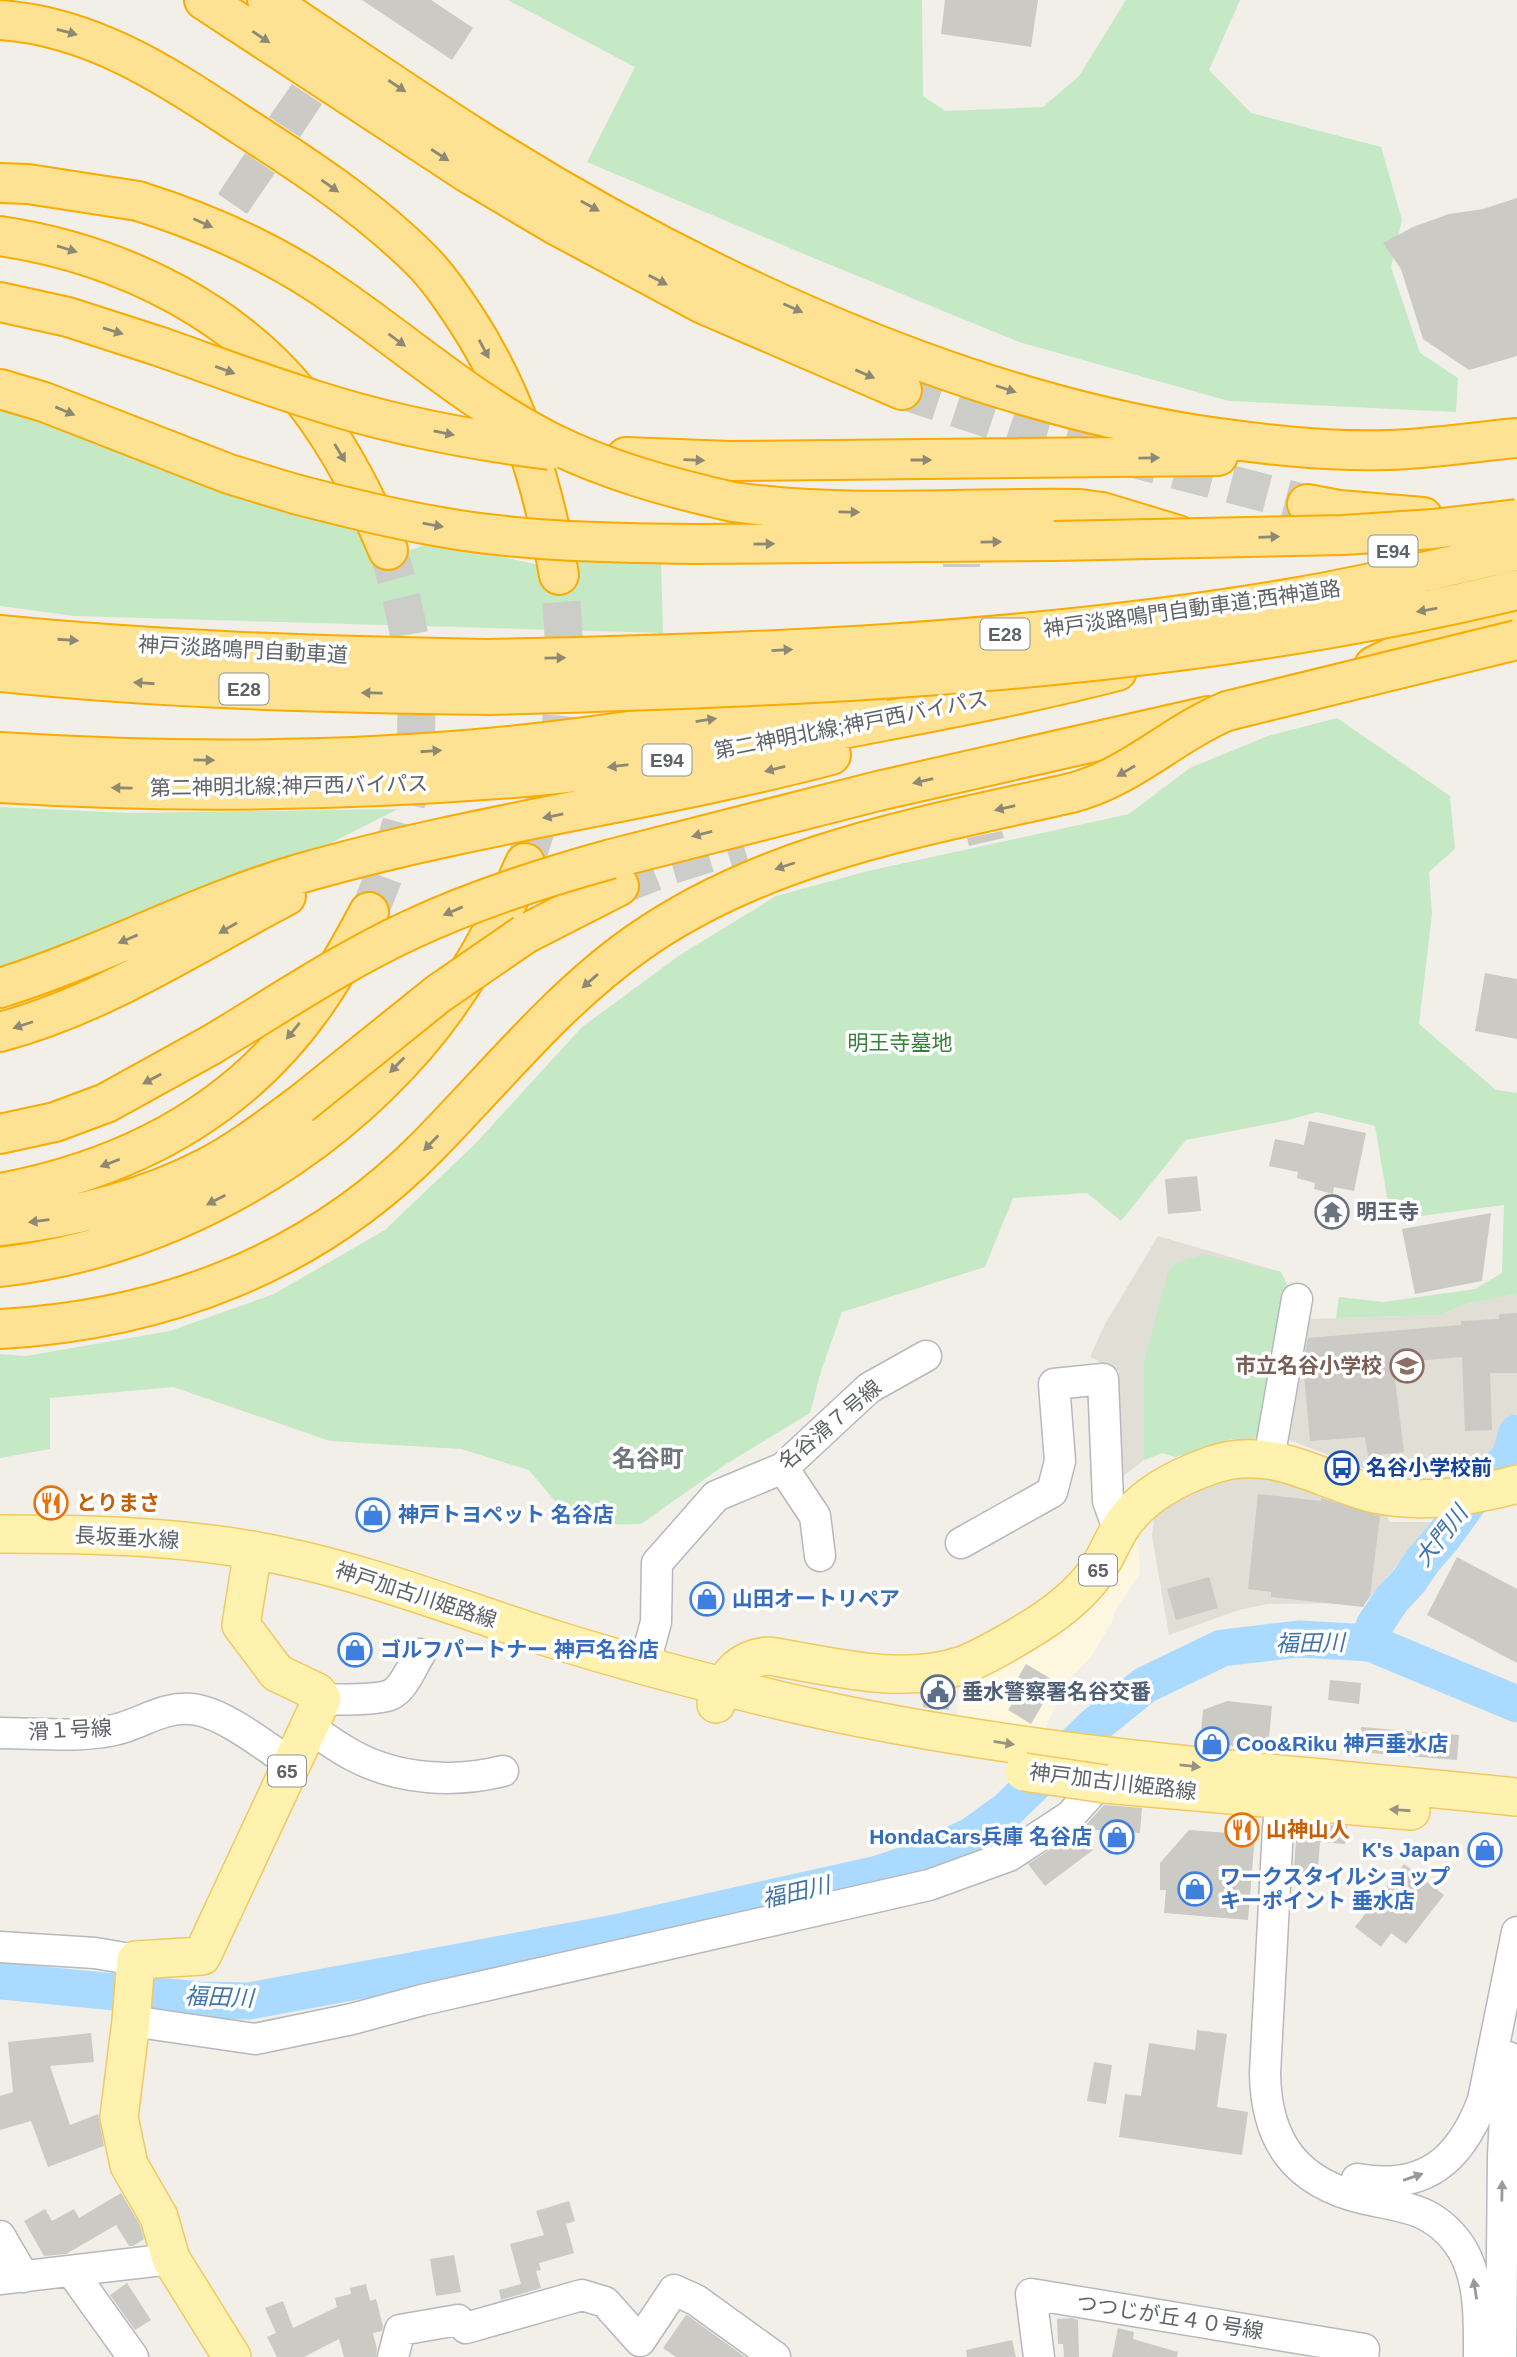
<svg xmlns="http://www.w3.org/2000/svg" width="1517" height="2357" viewBox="0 0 1517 2357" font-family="Helvetica,'Noto Sans JP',sans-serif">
<rect width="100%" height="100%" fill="#f1efe8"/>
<path fill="#fef7e0" d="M1137,1524L1140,1573L1115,1611L1111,1624L1090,1658L1074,1674L1051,1715L1045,1730L957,1716L960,1678Z"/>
<path fill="#e1ded6" d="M1158,1236L1281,1272L1257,1438L1232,1439L1176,1457L1162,1453L1144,1460L1114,1483L1119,1371L1090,1357L1105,1324Z
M1517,1294V1412L1498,1463L1450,1472H1373L1284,1438L1307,1319L1439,1315L1469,1303Z
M1249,1470L1387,1515L1389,1522H1433L1365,1603L1267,1604L1239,1610L1169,1635L1152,1536L1154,1518L1165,1506L1188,1490Z"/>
<path fill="#c5e8c5" d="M508,0H922L923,96L945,111L1043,107L1079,76L1126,0H1240L1209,70L1251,113L1381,147L1402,220L1391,267L1420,353L1458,378L1456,412L1229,401L1019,342L816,259L587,162L635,67Z
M0,408L33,415L271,508L354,523L373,563L436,541L534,564L661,558L663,633L74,616L0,606Z
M1337,718L1450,796L1455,849L1429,872L1432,914L1419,1024L1496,1090L1517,1093V1294L1469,1303L1439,1315L1336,1318L1339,1297L1383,1302L1475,1289L1502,1273L1504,1205L1391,1220L1375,1126L1317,1112L1284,1121L1186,1140L1121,1221L1087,1193L1013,1198L985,1267L842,1312L821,1371L810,1413L726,1464L641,1524L575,1525L529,1470L461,1449L330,1441L173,1387L50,1398V1449L0,1458V1354L26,1356L170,1331L274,1294L385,1230L476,1143L582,1027L680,955L776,896L868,871L1129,814L1190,768L1268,736Z
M0,807L128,813L398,809L321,848L70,952L0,972Z
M1204,1254L1281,1272L1291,1293L1265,1432L1257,1438L1232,1439L1176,1457L1162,1453L1144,1460V1361L1168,1272L1176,1263Z"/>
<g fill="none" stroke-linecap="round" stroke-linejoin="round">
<path stroke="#aadaff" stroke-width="37" d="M1370,1643L1374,1626L1392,1599L1409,1581L1424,1559L1444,1536L1478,1489L1510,1457L1517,1433
M0,1981L199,2000L249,2001L615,1933L878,1874L920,1860L971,1836L1007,1810L1094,1726L1145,1685L1222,1648L1299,1639L1370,1643L1517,1704"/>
</g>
<path fill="#cccac5" d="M362,0H431L473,28L452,60Z
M945,0H1038L1031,47L941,34Z
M292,84L322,104L300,137L269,117Z
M245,153L275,173L247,214L218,194Z
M1517,198V356L1469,370L1423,339L1401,269L1383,243L1413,227L1449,214L1483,209Z
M943,564H980V567H943Z
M1002,831L1004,838L969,846L967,838Z
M1485,973L1517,979V1039L1475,1031Z
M1309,1121L1366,1133L1354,1191L1334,1187L1333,1194L1314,1189L1315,1183L1297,1178L1298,1172L1269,1166L1275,1139L1304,1145Z
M1197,1176L1201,1211L1168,1214L1165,1179Z
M1491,1213L1482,1281L1415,1294L1402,1229Z
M1517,1313V1373H1490L1492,1430L1465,1431L1462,1357L1393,1363L1404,1452L1368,1456L1365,1437L1310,1441L1303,1364L1308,1338L1461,1325V1321L1499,1319V1314Z
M1258,1494L1321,1501V1498L1380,1516L1370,1596L1363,1607L1271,1597V1592L1248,1589Z
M1457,1557L1517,1589V1663L1427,1615Z
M1209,1577L1218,1608L1176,1620L1167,1589Z
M1026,1664L1053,1680L1044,1695L1047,1697L1031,1724L1008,1710L1020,1690L1013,1686Z
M1330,1680L1361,1683L1359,1704L1328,1700Z
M951,1690L949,1710L923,1707L924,1694Z
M1227,1701L1272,1706L1268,1749L1200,1743L1203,1710Z
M1361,1727L1459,1735L1457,1760L1359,1752Z
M1104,1805L1142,1808L1140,1833L1082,1829Z
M1311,1823L1347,1826L1345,1844L1320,1842L1317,1881L1293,1879L1296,1840Z
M1189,1830L1255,1835L1248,1920L1164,1913L1166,1890H1160V1863Z
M1079,1831L1093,1850L1045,1886L1028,1864Z
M1404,1864L1444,1895L1406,1944L1391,1933L1381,1947L1355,1927Z
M1197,2030L1227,2034L1217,2107L1248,2112L1242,2155L1119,2137L1125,2094L1141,2096L1149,2043L1195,2050Z
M91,2033L94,2062L50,2066L70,2125L98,2114L104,2146L48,2167L31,2121L0,2130V2096L13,2092L8,2042Z
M1094,2062L1112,2065L1106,2104L1087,2101Z
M121,2193L140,2225L144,2239L133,2246H129L116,2225L66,2254L44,2256L24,2221L45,2209L52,2221L74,2209L79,2218Z
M569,2201L575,2221L566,2224L574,2253L539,2263L541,2270L536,2271L541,2288L501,2300L499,2290L521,2284L510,2244L544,2235L536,2211Z
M454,2255L461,2292L436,2296L430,2259Z
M127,2283L151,2320L135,2330L110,2295Z
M366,2284L370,2301L376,2299L383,2326L382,2331L373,2333L377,2349L376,2357H344L339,2339L304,2357H277L267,2337L276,2333L265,2308L283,2301L293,2328L337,2307L335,2298L351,2294L350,2288Z
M686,2315H687L745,2357H676L663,2348Z
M1071,2318L1078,2320L1079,2357H1064L1063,2344H1058L1057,2319Z
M1118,2328L1134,2332L1133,2339L1178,2352L1177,2357H1112Z
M1012,2340L1016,2357H967L966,2350Z"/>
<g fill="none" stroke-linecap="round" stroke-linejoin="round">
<path stroke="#ccccc8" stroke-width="38" stroke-dasharray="38 19" stroke-linecap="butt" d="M902,390L1019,429L1307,504
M525,863C536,829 548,795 555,759C568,699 565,636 559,575
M619,886L671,865L743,843
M369,912C427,780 430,687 388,550"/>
<defs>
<path id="minor" d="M1269,1459L1297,1299
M783,1468L815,1516L820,1556
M961,1543L1052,1492L1060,1461L1054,1384L1103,1379L1108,1501L1119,1531
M644,1666L656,1622L657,1563L716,1496L783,1468L869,1388L926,1356
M322,1699C335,1700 378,1700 390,1695C404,1689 412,1666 420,1654
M308,1727C323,1736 338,1748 354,1756C399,1780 455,1783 503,1771
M0,1733C37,1733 78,1738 114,1730C142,1724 160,1707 191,1709C221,1711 265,1746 290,1763
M1284,1779L1278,1828L1265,2073C1266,2142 1296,2183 1365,2199C1403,2207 1432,2208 1458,2243C1481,2275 1479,2320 1479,2357
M0,1947L95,1953L136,1960
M131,2021L255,2039L352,2019L422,2000L929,1885L1009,1856L1070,1816L1111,1771
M1357,2179C1424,2191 1460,2161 1483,2100L1517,1932
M0,2236L24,2277
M72,2272L133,2357
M0,2279L171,2259
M393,2357L400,2330L458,2320L466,2328L582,2295L605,2302L640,2341L674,2290L696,2300L775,2357
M1039,2357L1031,2294L1364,2349L1363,2357
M1501,2357L1503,2156L1508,2057"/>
<path id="major" d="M0,1534C94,1534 186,1536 278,1555C372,1574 462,1610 553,1639C627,1662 703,1682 778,1700C1021,1758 1270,1771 1517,1797
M716,1704C723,1678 740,1658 769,1656C832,1666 900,1686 963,1665C984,1657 1004,1645 1024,1633C1051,1617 1078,1598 1096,1572C1105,1559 1111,1544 1119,1530C1140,1496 1175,1478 1212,1465C1272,1444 1319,1480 1375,1494C1420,1504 1473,1496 1517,1484
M1105,1784L1411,1811
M232,2357L171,2259L159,2217L129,2165L119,2117L131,2021L136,1960L202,1956L322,1699L317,1692L277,1673L241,1625L253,1550"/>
<path id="highway" d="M204,0L468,173L554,224L703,304L902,390
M267,0C335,45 403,92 472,136C684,271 948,396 1198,435C1260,444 1325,452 1388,450C1431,449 1474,442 1517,438
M0,20C89,26 163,73 235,121C300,163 366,205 421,260C438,277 452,298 466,319C517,397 543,484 559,575
M0,183L28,184L138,201
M0,236C121,254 243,313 315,415C345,457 368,502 388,550
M0,302L68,317L161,347
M0,389L44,402L229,474L295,494
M626,457L730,461L1218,456
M733,502C850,518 962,507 1080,509L1102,512L1178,535
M1307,504L1339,510L1423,517
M695,544L1054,541
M0,635C162,651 324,656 486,659
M1374,666L1442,633L1517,604
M0,672C162,689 326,693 489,695
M0,752C172,763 347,763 519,745C637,732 753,713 870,692
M0,783C175,794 351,791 526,777C646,767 766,744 884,721C962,706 1040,691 1117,671
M611,859L878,791L1208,716
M525,934L619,886
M0,988C103,956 198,903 302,873C476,823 656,801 831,755
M0,1032C104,1004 192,945 286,896
M0,1134L55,1122L106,1103L211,1045
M0,1193C129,1169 242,1110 318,999C337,971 353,942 369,912
M0,1226C71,1218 142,1201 206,1168C239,1151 270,1127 300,1105
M0,1267C159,1249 312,1165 416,1045C462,992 497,928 525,863
M0,1329C162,1320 312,1264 428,1146C495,1078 557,1000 636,944C764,853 921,827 1071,793"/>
</defs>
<use href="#minor" stroke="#b5b8bc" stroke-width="33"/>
<use href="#major" stroke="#f2c960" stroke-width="40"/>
<use href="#highway" stroke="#f9ab00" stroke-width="42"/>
<use href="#minor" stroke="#fff" stroke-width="30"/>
<use href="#major" stroke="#fff2af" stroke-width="37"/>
<use href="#highway" stroke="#fde293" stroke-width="38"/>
<defs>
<path id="major-bridge" d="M1024,1772L1105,1784"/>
<path id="highway-bridge" d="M138,201C211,224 280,255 342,300C411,348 476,405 552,443C609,471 671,488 733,502
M161,347C212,365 262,384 314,400C391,425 470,440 550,450
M295,494C341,506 388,518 435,526C521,542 609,543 695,544
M1054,541L1344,535L1433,529L1517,519
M486,659C758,654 1031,643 1299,597C1373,584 1445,567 1517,551
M489,695C833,686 1181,671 1517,590
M1071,793C1130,778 1172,734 1227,711L1517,640
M211,1045C276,1006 341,962 410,930C474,900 542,878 611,859
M300,1105L438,994L525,934"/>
</defs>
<use href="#major-bridge" stroke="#f2c960" stroke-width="40" stroke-linecap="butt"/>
<use href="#highway-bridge" stroke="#f9ab00" stroke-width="42" stroke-linecap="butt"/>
<use href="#major-bridge" stroke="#fff2af" stroke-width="37"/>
<use href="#highway-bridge" stroke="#fde293" stroke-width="38"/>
</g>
<defs><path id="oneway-solid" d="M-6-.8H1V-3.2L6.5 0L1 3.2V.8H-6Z" transform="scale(1.75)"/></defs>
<g fill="#8e8975">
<use href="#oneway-solid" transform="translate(67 32) rotate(15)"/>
<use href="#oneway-solid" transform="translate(261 37) rotate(34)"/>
<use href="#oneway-solid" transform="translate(397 86) rotate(34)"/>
<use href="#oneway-solid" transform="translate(440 155) rotate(33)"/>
<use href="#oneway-solid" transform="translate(330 186) rotate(35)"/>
<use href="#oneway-solid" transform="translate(590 206) rotate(29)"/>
<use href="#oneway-solid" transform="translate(203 223) rotate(24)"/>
<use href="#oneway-solid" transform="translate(67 249) rotate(17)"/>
<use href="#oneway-solid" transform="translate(658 280) rotate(27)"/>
<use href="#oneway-solid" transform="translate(793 308) rotate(24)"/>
<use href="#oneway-solid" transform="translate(113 331) rotate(17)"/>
<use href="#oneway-solid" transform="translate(397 340) rotate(36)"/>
<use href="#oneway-solid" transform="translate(484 349) rotate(62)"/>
<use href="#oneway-solid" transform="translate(225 370) rotate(20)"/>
<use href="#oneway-solid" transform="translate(865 374) rotate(23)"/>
<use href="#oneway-solid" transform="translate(1006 389) rotate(18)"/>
<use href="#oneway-solid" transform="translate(65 411) rotate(23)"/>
<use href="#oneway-solid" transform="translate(444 433) rotate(12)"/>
<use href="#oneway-solid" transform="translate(340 453) rotate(59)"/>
<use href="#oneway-solid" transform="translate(1149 458) rotate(-1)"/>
<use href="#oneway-solid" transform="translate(694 460) rotate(2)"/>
<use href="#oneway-solid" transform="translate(921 460)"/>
<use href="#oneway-solid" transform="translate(849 512) rotate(1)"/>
<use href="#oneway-solid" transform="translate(433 525) rotate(10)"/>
<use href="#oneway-solid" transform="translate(1269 537) rotate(-2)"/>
<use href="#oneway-solid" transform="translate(991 542) rotate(-1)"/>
<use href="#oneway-solid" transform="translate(764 544) rotate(-1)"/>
<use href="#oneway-solid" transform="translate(1427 610) rotate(170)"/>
<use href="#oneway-solid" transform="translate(68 640) rotate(4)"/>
<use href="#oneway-solid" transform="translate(782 650) rotate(-3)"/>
<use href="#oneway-solid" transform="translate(555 658) rotate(-1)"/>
<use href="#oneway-solid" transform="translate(144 683) rotate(-176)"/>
<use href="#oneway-solid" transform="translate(372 693) rotate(-179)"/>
<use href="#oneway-solid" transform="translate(706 720) rotate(-9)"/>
<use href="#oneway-solid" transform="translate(431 751) rotate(-4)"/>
<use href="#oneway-solid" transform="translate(204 760) rotate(1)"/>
<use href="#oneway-solid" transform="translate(618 766) rotate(173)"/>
<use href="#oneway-solid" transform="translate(775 769) rotate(166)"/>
<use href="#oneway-solid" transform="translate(1126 771) rotate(150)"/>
<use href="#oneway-solid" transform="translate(923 781) rotate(167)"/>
<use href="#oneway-solid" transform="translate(122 788) rotate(-179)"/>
<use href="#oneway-solid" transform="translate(1005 808) rotate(167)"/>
<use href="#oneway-solid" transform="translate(553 816) rotate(169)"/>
<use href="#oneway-solid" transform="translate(702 834) rotate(166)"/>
<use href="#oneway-solid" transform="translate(785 866) rotate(162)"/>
<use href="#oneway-solid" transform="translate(453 911) rotate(157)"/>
<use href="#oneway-solid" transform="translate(228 928) rotate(150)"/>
<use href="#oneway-solid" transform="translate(128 939) rotate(157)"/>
<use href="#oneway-solid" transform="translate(590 981) rotate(139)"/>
<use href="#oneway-solid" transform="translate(23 1025) rotate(162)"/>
<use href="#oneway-solid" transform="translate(293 1031) rotate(129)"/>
<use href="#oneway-solid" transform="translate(397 1065) rotate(134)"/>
<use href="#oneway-solid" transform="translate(152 1079) rotate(152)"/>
<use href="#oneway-solid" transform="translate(431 1143) rotate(134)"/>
<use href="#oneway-solid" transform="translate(110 1163) rotate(159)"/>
<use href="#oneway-solid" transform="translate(216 1200) rotate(153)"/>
<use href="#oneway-solid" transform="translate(39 1221) rotate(173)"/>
</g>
<g fill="#979581">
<use href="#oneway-solid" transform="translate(1004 1743) rotate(9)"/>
<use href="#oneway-solid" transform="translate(1190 1766) rotate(6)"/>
<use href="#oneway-solid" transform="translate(1400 1810) rotate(-176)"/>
</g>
<g fill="#979a9d">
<use href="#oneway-solid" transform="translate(1413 2177) rotate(-19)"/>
<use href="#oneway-solid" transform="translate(1502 2191) rotate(-89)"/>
<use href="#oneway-solid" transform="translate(1475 2289) rotate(-99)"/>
</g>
<defs>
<symbol id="temple-ring" viewBox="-11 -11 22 22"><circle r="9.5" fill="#fff" stroke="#6b7280" stroke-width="1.5"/><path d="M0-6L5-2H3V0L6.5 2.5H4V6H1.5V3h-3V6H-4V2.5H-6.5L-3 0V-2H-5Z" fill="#6b7280"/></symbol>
<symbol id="school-ring" viewBox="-11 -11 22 22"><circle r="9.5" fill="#fff" stroke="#8d6e63" stroke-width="1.5"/><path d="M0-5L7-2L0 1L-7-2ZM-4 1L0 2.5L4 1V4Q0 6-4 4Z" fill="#8d6e63"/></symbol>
<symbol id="bus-ring" viewBox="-11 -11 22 22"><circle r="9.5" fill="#fff" stroke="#1a4fb4" stroke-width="1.5"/><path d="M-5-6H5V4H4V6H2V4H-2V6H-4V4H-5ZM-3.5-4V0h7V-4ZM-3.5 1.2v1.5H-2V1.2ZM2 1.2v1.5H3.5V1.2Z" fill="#1a4fb4"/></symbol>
<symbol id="restaurant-ring" viewBox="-11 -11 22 22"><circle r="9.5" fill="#fff" stroke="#e8710a" stroke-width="1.5"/><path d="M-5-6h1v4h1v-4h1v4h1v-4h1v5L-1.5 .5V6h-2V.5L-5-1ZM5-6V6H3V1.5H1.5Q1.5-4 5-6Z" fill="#e8710a"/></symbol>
<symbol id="shop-ring" viewBox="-11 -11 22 22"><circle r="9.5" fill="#fff" stroke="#3f7fe0" stroke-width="1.5"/><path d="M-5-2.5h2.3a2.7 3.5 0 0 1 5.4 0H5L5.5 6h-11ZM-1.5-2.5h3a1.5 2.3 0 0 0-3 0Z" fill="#3f7fe0"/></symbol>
<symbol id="civic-ring" viewBox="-11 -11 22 22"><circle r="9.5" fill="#fff" stroke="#5c6f8a" stroke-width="1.5"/><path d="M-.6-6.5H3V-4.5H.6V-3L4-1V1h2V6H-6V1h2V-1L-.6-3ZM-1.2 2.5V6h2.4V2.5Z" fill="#5c6f8a"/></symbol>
</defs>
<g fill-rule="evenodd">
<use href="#temple-ring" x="1313" y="1193" width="38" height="38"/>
<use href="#school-ring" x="1388" y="1347" width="38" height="38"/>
<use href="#bus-ring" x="1323" y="1449" width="38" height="38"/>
<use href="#restaurant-ring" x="32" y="1484" width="38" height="38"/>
<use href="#shop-ring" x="354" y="1496" width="38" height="38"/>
<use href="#shop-ring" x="688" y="1580" width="38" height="38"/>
<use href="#shop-ring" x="336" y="1631" width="38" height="38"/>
<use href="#civic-ring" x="919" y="1673" width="38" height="38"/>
<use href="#shop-ring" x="1193" y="1725" width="38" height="38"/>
<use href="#restaurant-ring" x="1223" y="1811" width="38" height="38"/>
<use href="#shop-ring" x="1098" y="1818" width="38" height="38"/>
<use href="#shop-ring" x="1466" y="1831" width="38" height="38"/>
<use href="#shop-ring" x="1176" y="1870" width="38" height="38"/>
</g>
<g text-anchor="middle" stroke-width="7" stroke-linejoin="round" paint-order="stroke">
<g fill="#fff" stroke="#8f9295" stroke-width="2">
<rect x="1368.5" y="535.5" width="49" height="31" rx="5"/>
<rect x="980.5" y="618.5" width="49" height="31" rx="5"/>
<rect x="219.5" y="673.5" width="49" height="31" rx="5"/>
<rect x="642.5" y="744.5" width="49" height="31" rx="5"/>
<rect x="1079" y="1554.5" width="38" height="31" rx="5"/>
<rect x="268" y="1755.5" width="38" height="31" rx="5"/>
</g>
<g font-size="19" font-weight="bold" fill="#5f6368">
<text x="1393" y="558">E94</text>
<text x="1005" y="641">E28</text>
<text x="244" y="696">E28</text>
<text x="667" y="767">E94</text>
<text x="1098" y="1577">65</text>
<text x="287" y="1778">65</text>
</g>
<g font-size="21" fill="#5f6368" stroke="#fff">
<text transform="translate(1192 609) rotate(-8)" y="7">神戸淡路鳴門自動車道;西神道路</text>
<text transform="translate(243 650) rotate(3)" y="7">神戸淡路鳴門自動車道</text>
<text transform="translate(851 725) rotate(-11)" y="7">第二神明北線;神戸西バイパス</text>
<text transform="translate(289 786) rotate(-1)" y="7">第二神明北線;神戸西バイパス</text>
<text transform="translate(830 1425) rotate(-40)" y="7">名谷滑７号線</text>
<text transform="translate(127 1538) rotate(3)" y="7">長坂垂水線</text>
<text transform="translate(416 1595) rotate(18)" y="7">神戸加古川姫路線</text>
<text transform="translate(70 1730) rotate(-3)" y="7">滑１号線</text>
<text transform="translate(1113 1782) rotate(7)" y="7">神戸加古川姫路線</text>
<text transform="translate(1170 2317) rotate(9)" y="7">つつじが丘４０号線</text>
</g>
<g font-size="21" fill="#348238" stroke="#fff">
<text x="900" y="1050">明王寺墓地</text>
</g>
<g font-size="21" font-weight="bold" fill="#5b616d" stroke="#fff" text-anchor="start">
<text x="1356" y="1219">明王寺</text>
</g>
<g font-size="21" font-weight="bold" fill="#785e54" stroke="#fff" text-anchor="end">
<text x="1382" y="1373">市立名谷小学校</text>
</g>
<g font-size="21" font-weight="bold" fill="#164399" stroke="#fff" text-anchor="start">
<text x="1366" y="1475">名谷小学校前</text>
</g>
<g font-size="21" font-weight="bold" fill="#c56008" stroke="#fff" text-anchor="start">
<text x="76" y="1510">とりまさ</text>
<text x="1266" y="1837">山神山人</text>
</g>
<g font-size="21" font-weight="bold" fill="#366cbe" stroke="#fff" text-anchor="start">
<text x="398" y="1522">神戸トヨペット 名谷店</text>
<text x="732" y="1606">山田オートリペア</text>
<text x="380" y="1657">ゴルフパートナー 神戸名谷店</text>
<text x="1236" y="1751">Coo&amp;Riku 神戸垂水店</text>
<text x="1092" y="1844" text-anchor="end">HondaCars兵庫 名谷店</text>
<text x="1460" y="1857" text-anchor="end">K's Japan</text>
<text x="1220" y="1884">ワークスタイルショップ<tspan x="1220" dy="24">キーポイント 垂水店</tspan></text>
</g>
<g font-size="21" font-weight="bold" fill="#4e5e75" stroke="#fff" text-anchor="start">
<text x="962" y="1699">垂水警察署名谷交番</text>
</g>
<g font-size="23" font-style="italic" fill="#4174aa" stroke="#fff">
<text transform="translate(1441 1536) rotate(-52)" y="8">大門川</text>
<text transform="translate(1310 1643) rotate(-1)" y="8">福田川</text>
<text transform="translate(796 1892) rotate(-13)" y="8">福田川</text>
<text transform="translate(219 1997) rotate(2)" y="8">福田川</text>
</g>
<g font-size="24" font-weight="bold" fill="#70757a" stroke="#fff">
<text x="648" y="1467">名谷町</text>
</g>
</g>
</svg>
